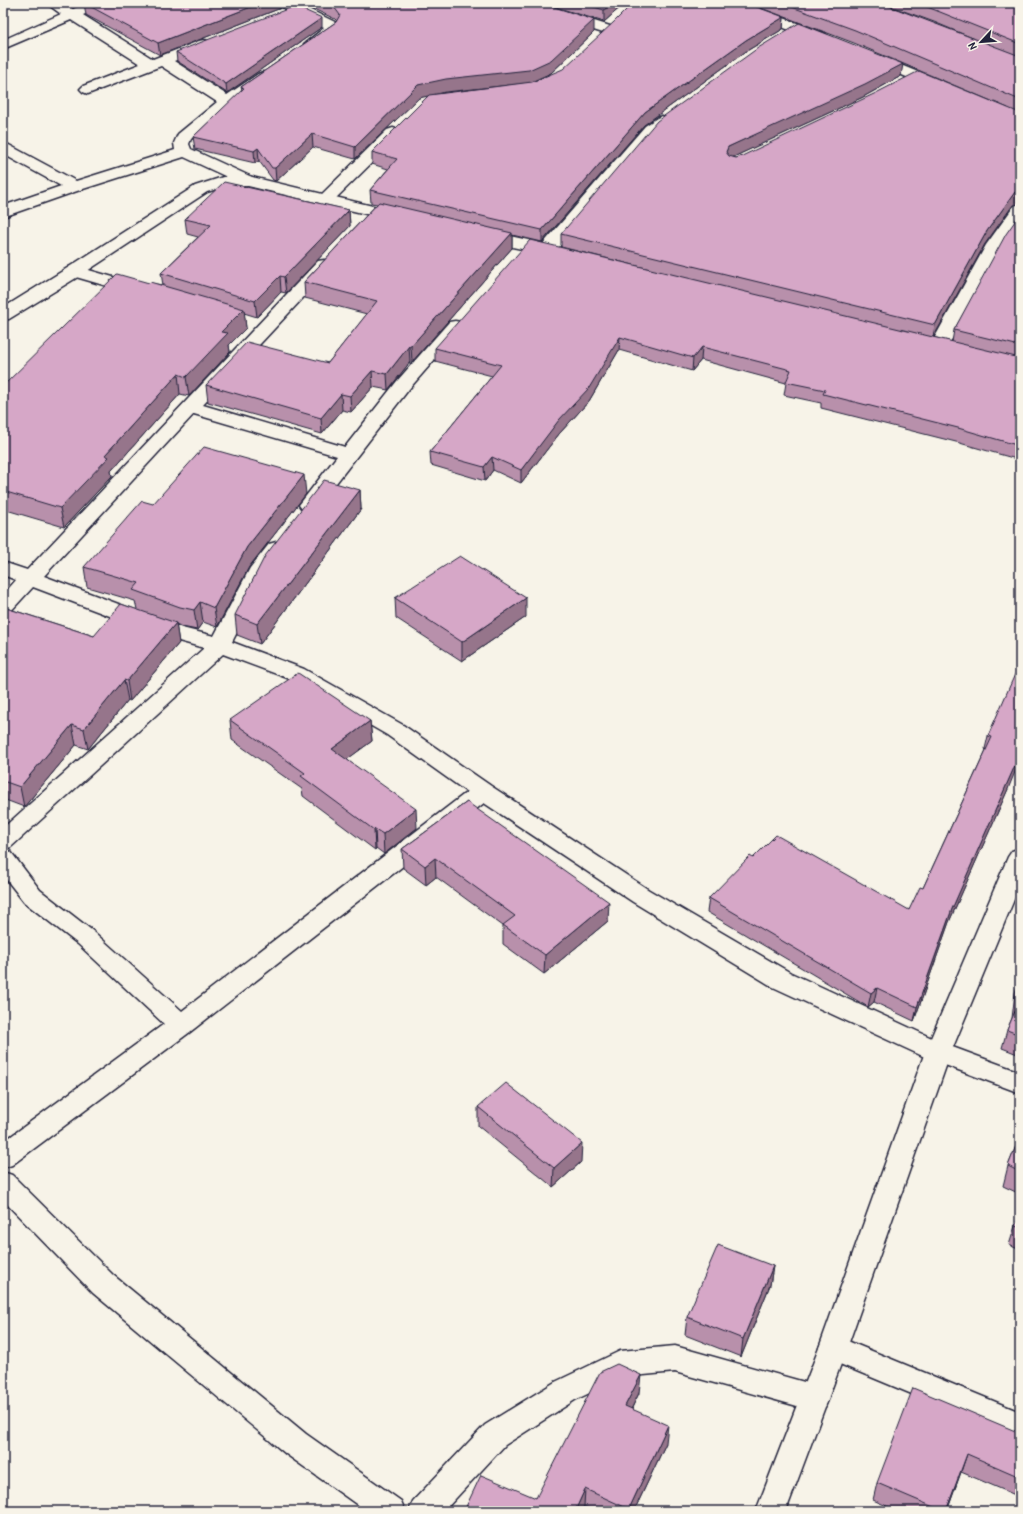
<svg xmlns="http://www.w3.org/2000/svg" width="1023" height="1514" viewBox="0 0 1023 1514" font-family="'Patrick Hand',sans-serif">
<rect width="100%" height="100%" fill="#f7f3e8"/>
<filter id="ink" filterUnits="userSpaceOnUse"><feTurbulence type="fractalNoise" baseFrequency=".025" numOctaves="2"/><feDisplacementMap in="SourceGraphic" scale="8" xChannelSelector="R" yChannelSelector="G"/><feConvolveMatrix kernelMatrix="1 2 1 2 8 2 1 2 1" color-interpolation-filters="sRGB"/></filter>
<g filter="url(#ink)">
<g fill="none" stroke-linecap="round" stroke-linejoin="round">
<defs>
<path id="street" d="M46,3H63L73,9L87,3H106L104,6L83,15L153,59L199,41L204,40L209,41L211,44L209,47L174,61L227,95L258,74L263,72L268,74L271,77L268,80L232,105L191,139L189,144L191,149L254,178L256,181L254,184L248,186L242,184L184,157L80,190L3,217V206L61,186L3,154V143L9,145L76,181L175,150L174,143L178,134L217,102L161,66L93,92L88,94L83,92L80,89L83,86L140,64L71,20L3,49V40L61,14Z
M278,3H296L337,23L339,26L338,30C332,39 316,50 306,47L304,44L324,28L280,6Z
M516,3H538L613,27L615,30L613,33L608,34L603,33L518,6Z
M724,3H744L826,34L828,37L826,40L821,41L816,40L726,6Z
M876,55L945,83L948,86L945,89L940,91L935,89L871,62L869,59L871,56Z
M662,116L667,118L670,121L655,132L553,254L547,255L541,254L539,250L541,246L645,126L657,118Z
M393,128L399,130L401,133L399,136L331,203L325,205L319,203L317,200L319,197L387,130Z
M1020,204V221L1002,246L948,346L945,350L939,351L933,350L930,346L986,245L1014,206Z
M324,260L330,261L332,265L330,269L203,405L345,447L397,381L449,322L455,321L461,322L464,326L409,389L316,509L309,511L302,509L299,505L337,456L194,414L44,576L182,628L214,636L250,568L269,544L276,542L283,544L286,548L266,575L232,642L304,669L403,725L491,786L649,890L791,973L947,1045L1020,1072V1093L929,1059L773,987L633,902L484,803L190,1032L12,1165L3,1168V1142L164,1024L78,944L24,902L3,875V849L11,852L40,890L94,932L182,1011L467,792L387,735L290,679L223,654L11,847L3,849V828L204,648L168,638L33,587L10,612L3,614V595L16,580L3,575V562L27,570L318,261Z
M75,266L144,286L147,290L144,294L138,295L69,275L66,271L69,267Z
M3,1172L12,1175L113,1275L306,1434L401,1501L405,1511H366L286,1454L93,1293L3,1200Z
M833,1335L1020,1412V1439L823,1357L819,1348L823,1339Z
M675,1346L815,1385L825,1389L829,1398L825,1407L815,1411L675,1372L623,1377L575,1400L505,1445L444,1511H409L413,1501L485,1425L555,1382L620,1351Z"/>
<path id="secondary" d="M248,176L406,214L408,217L406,220L400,222L248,186L224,187L207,192L81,275L9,319L3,320V308L69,267L195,186L223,177Z
M482,230L560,247L562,251L560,255L554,256L476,239L474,235L476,231Z
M1020,848V885L951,1052L847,1348L786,1511H756L819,1348L925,1052L1008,857L1012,851Z"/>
</defs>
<use href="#street" stroke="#22223b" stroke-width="3"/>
<use href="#secondary" stroke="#22223b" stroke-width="3"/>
<use href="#street" fill="#f7f3e8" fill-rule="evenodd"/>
<use href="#secondary" fill="#f7f3e8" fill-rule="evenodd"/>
</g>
<path fill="#b890ab" stroke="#22223b" d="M64,3H83L73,7Z
M84,3L281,8L160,55L86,15Z
M301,3H542L594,32L551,73L529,83L446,92L431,95L532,82L784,17L783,29L745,52L644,125L542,242L512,235V248L412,362H410L388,390L373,387L351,412L342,410L322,434L208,402L206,385L328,363L367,314L305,298L304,282L377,204L371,203L370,190L388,169L372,164V152L429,95L419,98L355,159L313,147L276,181L273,180L259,161L255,163L195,149L193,137L242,91L241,87L336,22L337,21L335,19Z
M543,3H625L604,22Z
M748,3H881L975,39L934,22L882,3H1020V203L1013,205L985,244L933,337L952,342L954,330L1020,214V460L956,442L821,408V403L784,395L786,383L701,360L692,371L619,350L589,401L559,434L521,483L493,470L485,481L431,465L430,452L492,376L435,361V348L650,269L561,247V234L901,76L863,97L733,157L736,158L1008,108L854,43Z
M322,27L227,93L177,61L176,52Z
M349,210L350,226L286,293L281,292L257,317L244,313L246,328L229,345L230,352L189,396L180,394L111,471L112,476L64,527L3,509V386L149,283L163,285L161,273L198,237L187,234L185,219Z
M360,490L361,509L260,644L237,635L235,615Z
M306,494L249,567L217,627L203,622L197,630L182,627L176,624L179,643L130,701L128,700L88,749L76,745L24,807L3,799V607L94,636L137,609L135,601L87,587L84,567L153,504Z
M395,598L526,617L462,661L396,618Z
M1020,665L1008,789L949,922L914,1021L874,1002L868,1007L707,912L709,898L753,858L909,910L923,888L986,750L985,749L988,736Z
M230,720L370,721L372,741L347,759L417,828L384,854L376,848L375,850L303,796L302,789L232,740Z
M467,802L608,921L544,974L503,944V926L436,877L426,885L403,868L402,849Z
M1020,975V1055L1002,1048L1007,1030L1012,1018L1015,993Z
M478,1107L581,1162L553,1187L478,1126Z
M1020,1136V1194L1003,1186L1008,1166Z
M1020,1216V1250L1009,1245L1015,1226Z
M773,1266L770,1285L741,1357L685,1335L687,1317Z
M639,1393L632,1408L666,1443L634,1511H595L584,1506L582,1511H464L536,1498Z
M1020,1433V1497L961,1472L947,1511H898L873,1500L877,1483Z"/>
<path fill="#96758b" stroke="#22223b" d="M72,3H83L73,7Z
M261,3H281V8L160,55L158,43Z
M612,3H625L604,22V10Z
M784,17L783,29L745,52L644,125L542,242V230L645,112L746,40Z
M322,18V27L227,93L226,84Z
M594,20V32L551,73L529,83L446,92L419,98L355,159V147L418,85Z
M903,64L901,76L863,97L727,160L726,152L728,147Z
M312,134L313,147L276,181L275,168Z
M258,148L259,161L255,163L254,151Z
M1020,191V203L1013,205L985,244L933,338L935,325L987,231L1015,192Z
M349,210L350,226L286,293L284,277Z
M512,233V248L412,362L411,346Z
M280,276L281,292L257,317L255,301Z
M244,309L246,328L229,345L230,352L189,396L186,377L221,332Z
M620,337L619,350L589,401L559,434L521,483V470Z
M409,346L410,362L388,390L387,374Z
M702,347L701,360L692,371L693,358Z
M372,371L373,387L351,412L350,396Z
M178,374L180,394L111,471L112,476L64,527L60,508L105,455Z
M341,394L342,410L322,434L321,418Z
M492,457L493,470L485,481L484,467Z
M304,475L306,494L249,567L217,627L214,608L247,547Z
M360,490L361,509L260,644L257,624Z
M526,598V617L462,661V642Z
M200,602L203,622L197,630L194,610Z
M176,623L179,643L130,701L127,681Z
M124,680L128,700L88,749L84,729Z
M370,721L372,741L334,769L332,749Z
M72,725L76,745L24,807L20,787Z
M1020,754V760L1008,789L949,922L914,1021L917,1007L952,909Z
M416,809L417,828L384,854L383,834Z
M375,829L376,848L375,850L374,830Z
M435,858L436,877L426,885L425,866Z
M609,902L608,921L544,974L545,955Z
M877,988L874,1002L868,1007L871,993Z
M582,1143L581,1162L553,1187L554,1168Z
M773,1266L770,1285L741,1357L743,1339Z
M641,1375L639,1393L624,1424L625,1406Z
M668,1425L666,1443L634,1511H629V1509Z
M967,1454L961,1472L947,1511H946Z
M585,1489L584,1506L582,1511H575Z"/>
<path fill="#d6a7c7" stroke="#22223b" d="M84,3H261L158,43Z
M326,3H542L594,20L551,60L529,70L446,79L418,85L355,147L312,134L275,168H272L258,148L254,151L193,137L244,88L241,87L336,22L340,15L334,7Z
M581,3H612L604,10Z
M633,3H746L784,17L746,40L645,112L542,230L370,190L397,159L372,152L429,95L532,82L563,69L614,22Z
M781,3H881L1020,56V100L855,30Z
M917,3H1020V44L935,10Z
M295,6L322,18L226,84L176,52Z
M799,23L903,64L865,84L728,147L726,152L729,156L736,158L742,156L876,93L919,71L1020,113V191L1015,192L987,231L935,325L561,234L657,121L758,48Z
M224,182L349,210L284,277L280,276L255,301L161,273L211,225L185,219Z
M379,202L512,233L411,346H409L387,374L372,371L350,396L341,394L321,418L206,385L247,342L328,363L377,301L304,282Z
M1020,214V346L954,330L1006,234Z
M530,240L1020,358V446L958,428L823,394L825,390L786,382L791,370L702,347L693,358L620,337L589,388L559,420L521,470L492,457L484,467L430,452L501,365L435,348Z
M117,274L149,283L150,282L244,309L221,332L228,333L186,377L178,374L105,455L109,457L60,508L3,491V386Z
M204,447L304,475L247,547L214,608L200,602L194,610L180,607L133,590L139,583L84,567L142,501L153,504Z
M324,480L360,490L257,624L235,615L265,556Z
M460,556L526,598L462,642L395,598Z
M121,604L176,623L127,681L124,680L84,729L72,725L20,787L3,781V607L94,636Z
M1019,665H1020V754L952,909L917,1007L877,988L871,993L709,898L750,856L753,858L776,835L909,910L920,887L923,888L992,737L988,736Z
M298,673L370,721L332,749L416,809L383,834L375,829L374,830L301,776L305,773L230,720Z
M467,802L609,902L545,955L503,925L515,916L435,858L425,866L402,849Z
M1020,975V1035L1007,1030L1016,1009Z
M506,1083L582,1143L554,1168L478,1107Z
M1020,1136V1172L1008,1166Z
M1020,1216V1228L1015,1226Z
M718,1245L773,1266L743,1339L687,1317Z
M617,1364L641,1375L625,1406L668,1425L629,1509L585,1489L575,1511H464L481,1475L536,1498L600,1372Z
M913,1388L1020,1433V1477L967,1454L946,1511H943L877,1483Z"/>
</g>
<rect width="1023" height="1514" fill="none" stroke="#f7f3e8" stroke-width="16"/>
<rect x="8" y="8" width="1007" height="1498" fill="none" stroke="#22223b" stroke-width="1.5" filter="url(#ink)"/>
<g transform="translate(981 42) rotate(244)" stroke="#f7f3e8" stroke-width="3" paint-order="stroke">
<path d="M0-3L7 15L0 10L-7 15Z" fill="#22223b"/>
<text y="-6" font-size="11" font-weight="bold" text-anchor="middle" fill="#22223b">N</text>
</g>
</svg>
